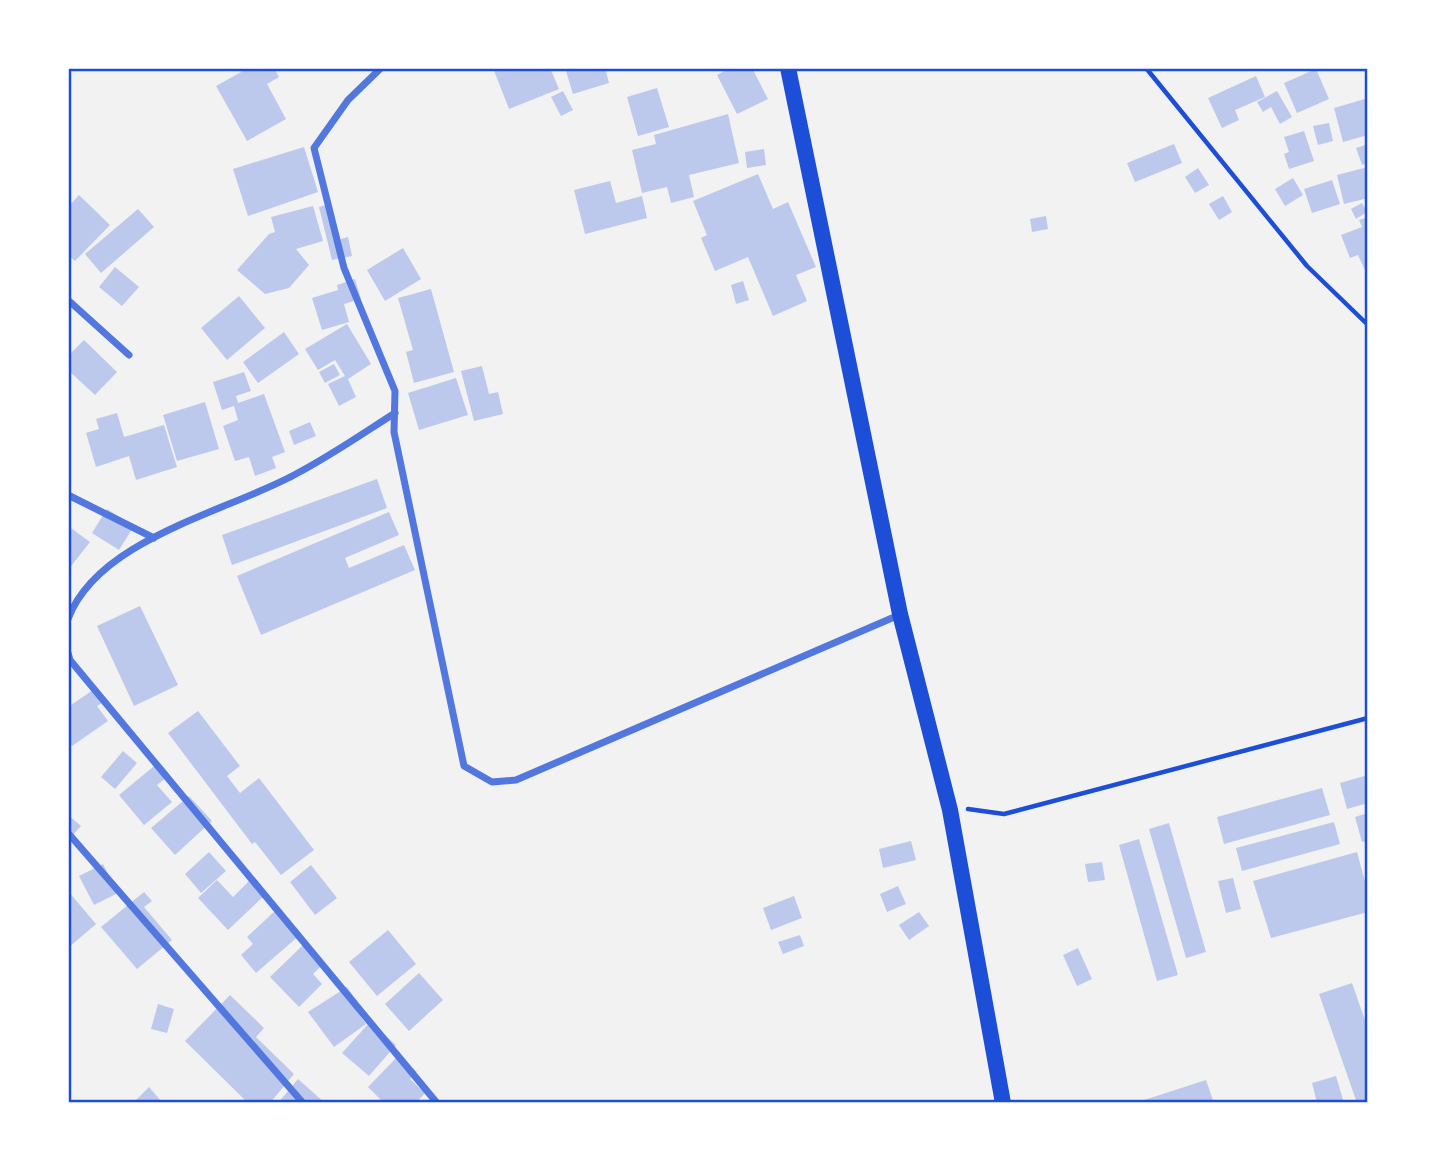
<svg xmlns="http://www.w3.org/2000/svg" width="1436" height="1171" viewBox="0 0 1436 1171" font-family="'Exo 2',sans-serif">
<rect width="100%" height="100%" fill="#f2f2f2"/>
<path fill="#bdc9ec" d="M242,68H274L279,77L267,84L286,119L247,141L216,86L243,71Z
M493,68H550L559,89L509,109Z
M565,68H605L609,83L573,94Z
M730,68H752L768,99L737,114L717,75Z
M1316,69L1329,99L1297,113L1284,83Z
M1256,76L1265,97L1235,110L1239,120L1222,128L1208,98Z
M657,88L669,127L638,136L627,97Z
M563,91L573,110L561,116L551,97Z
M1277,91L1292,117L1280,124L1271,107L1263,112L1257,102Z
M1368,98V135L1343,142L1334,108Z
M728,114L739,163L689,175L694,197L671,203L667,187L642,193L632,150L656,144L654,135Z
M1329,123L1333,141L1318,145L1313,126Z
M1304,131L1314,161L1289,169L1284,154L1289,152L1284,137Z
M1174,144L1182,163L1135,182L1127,163Z
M1368,144V163L1362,165L1356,148Z
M304,147L318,192L248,216L233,169Z
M764,149L766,165L747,168L745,152Z
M1368,167V198L1344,204L1337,175Z
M1198,168L1209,185L1195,193L1185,177Z
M758,174L773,209L788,202L816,267L796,275L807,301L773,316L748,257L715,271L701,238L707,235L693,201Z
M1293,178L1303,195L1285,206L1275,189Z
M1332,180L1340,204L1312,213L1304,189Z
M610,181L616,203L642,196L647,218L585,234L574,190Z
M79,195L110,225L75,261L68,255V207Z
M1223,196L1232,212L1219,220L1209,204Z
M1362,203L1367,212L1356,219L1351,209Z
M330,204L338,240L348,237L352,256L332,260L319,207Z
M313,206L323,241L296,249L309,265L289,288L265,294L237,270L269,234L275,232L271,217Z
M138,209L154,227L101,273L85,254Z
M1046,216L1048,229L1032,232L1030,219Z
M1368,217V277L1358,255L1350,258L1341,235L1362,227L1359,220Z
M403,248L421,279L385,301L367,270Z
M115,267L139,287L122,306L99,287Z
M355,279L361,299L344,304L349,322L322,330L312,298L338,290L337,285Z
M743,281L749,300L736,304L731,285Z
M431,289L454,372L414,383L406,352L413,350L398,298Z
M239,296L265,328L227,360L201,328Z
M347,324L371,364L348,379L356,397L339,406L328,384L345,376L335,360L318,370L305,349Z
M284,332L299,354L258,383L243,362Z
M84,340L117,372L95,395L68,370V356Z
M334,364L340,375L325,383L319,372Z
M482,366L489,394L498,392L503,414L474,421L461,371Z
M244,372L251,391L236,396L238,403L264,394L285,452L272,457L276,468L255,476L249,457L235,461L223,426L238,420L234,406L222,410L213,382Z
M456,378L468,415L419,430L408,393Z
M205,402L219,449L177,461L163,415Z
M117,413L124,437L164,425L177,467L136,480L129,456L96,467L86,433L99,429L96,419Z
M310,422L316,436L294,445L289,431Z
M377,479L387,508L232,565L222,535Z
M107,509L134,526L119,550L92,533Z
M389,512L399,535L345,558L349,568L404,545L415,570L261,635L237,576Z
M68,526L90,542L68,570Z
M140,606L178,685L134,706L97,626Z
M93,690L102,703L97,706L108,721L72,746L68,739V707Z
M198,711L240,766L227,776L240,793L259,778L314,850L281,875L255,842L252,844L168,733Z
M123,751L137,763L115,789L101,777Z
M159,762L170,775L157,785L172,802L144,825L119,795Z
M1368,775V803L1347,809L1340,783Z
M1322,788L1330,815L1224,844L1217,817Z
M189,796L212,821L175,855L151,828Z
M1368,813V841L1362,842L1355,817Z
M68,815L81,826L68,840Z
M1334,822L1340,844L1242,871L1236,848Z
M1169,823L1206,952L1186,958L1149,829Z
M1139,839L1178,975L1157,981L1119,845Z
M911,841L916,860L883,868L879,849Z
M209,852L226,871L201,893L185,874Z
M1357,852L1368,893V912L1271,938L1253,881Z
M1102,862L1105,880L1088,882L1085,864Z
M103,864L118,893L94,905L79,876Z
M311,865L337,898L315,915L290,882Z
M253,877L267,893L228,930L198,898L217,880L233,897Z
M1233,878L1241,909L1226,913L1218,881Z
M898,886L906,904L887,912L880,894Z
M68,891L96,924L68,948Z
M144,892L152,901L144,907L172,940L137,969L101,927Z
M794,896L802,918L771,930L763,908Z
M278,908L301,934L256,973L241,955L253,944L247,937Z
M919,912L929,926L909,940L899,925Z
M388,930L416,964L377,996L349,962Z
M800,935L804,946L783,954L778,942Z
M304,944L323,964L313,974L322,984L299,1007L270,977Z
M1078,948L1092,979L1077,986L1063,955Z
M419,973L443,1000L409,1031L385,1004Z
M1352,983L1368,1029V1103H1357L1319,994Z
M347,987L357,1001L352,1004L366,1024L334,1047L308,1012Z
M230,995L264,1028L256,1037L294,1074L270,1103H248L185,1041Z
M158,1004L174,1009L167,1033L151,1029Z
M370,1022L396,1045L369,1076L342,1053Z
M399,1055L417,1072L410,1079L425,1093L416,1103H384L368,1087Z
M1336,1076L1344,1103H1317L1312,1083Z
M298,1079L325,1103H278Z
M1206,1080L1214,1103H1138V1102Z
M149,1087L161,1101L136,1103L135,1101Z"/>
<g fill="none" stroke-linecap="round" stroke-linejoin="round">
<path stroke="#1d4ed8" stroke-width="4.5" d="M1146,68L1307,266L1368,325
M968,809L1004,814L1368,718"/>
<path stroke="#5277de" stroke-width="7" d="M381,68L348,100L314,148L344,268L395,391L394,432L464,766L492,782L516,780L899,615
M68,300L129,355
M68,495L154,538
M68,619C98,539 226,512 294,475C329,457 362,434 395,413
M68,653L70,660L437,1103
M68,833L303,1103"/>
<path stroke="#1d4ed8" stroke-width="16" d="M788,68L900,614L950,810L1003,1103"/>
</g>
<rect width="1436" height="1171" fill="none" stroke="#ffffff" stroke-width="140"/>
<rect x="70" y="70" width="1296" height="1031" fill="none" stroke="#1d4ed8" stroke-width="2.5"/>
</svg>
